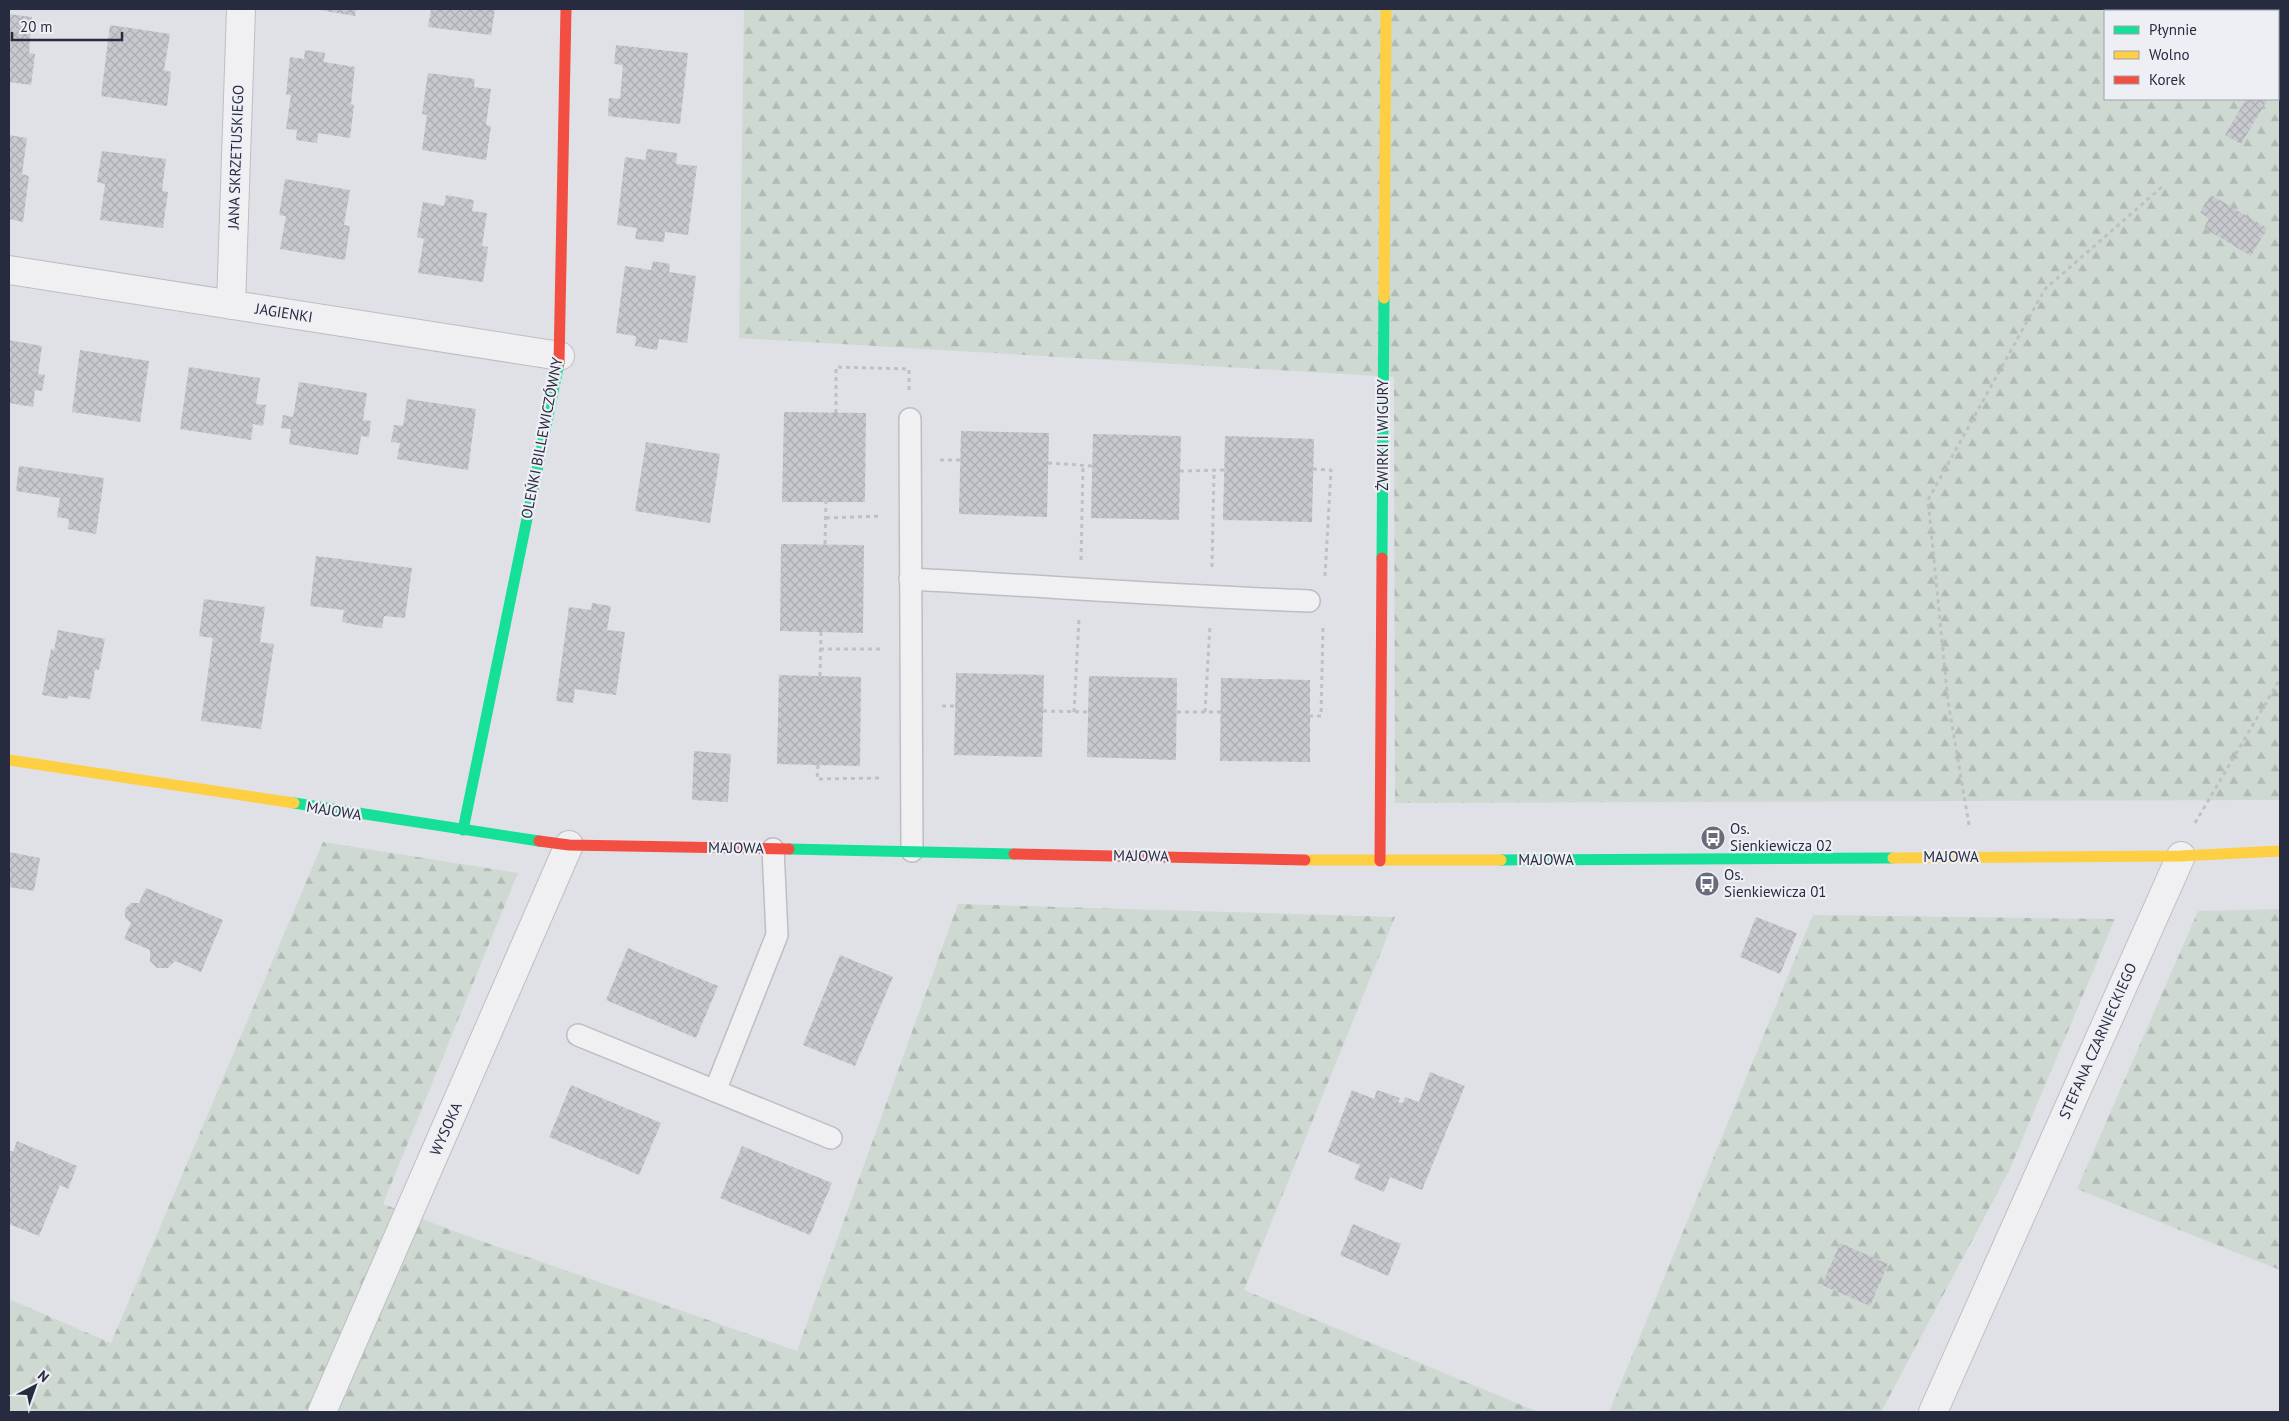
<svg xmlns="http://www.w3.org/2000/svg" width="2289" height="1421" viewBox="0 0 2289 1421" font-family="'PT Sans',sans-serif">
<defs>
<pattern id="forest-firs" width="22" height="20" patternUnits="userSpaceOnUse" patternTransform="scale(1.25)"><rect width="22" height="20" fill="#ced9d1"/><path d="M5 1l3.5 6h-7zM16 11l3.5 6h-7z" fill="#b1bab4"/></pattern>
<pattern id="building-cross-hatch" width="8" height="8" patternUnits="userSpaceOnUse" patternTransform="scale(1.25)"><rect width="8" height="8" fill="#c8c9ce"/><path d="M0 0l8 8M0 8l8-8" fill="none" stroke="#acadb2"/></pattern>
</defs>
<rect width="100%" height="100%" fill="#e0e1e6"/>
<path fill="url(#forest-firs)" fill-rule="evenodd" d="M744,9H2280V800L1395,803L1394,377L739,338ZM2105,11H2278V99H2105Z
M323,842L518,873L383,1204L467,1236L797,1351L958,904L1395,917L1244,1290L1538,1412H9V1299L111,1343Z
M2280,909V1270L2077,1189L2198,911Z
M1813,915L2115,919L2009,1171L1881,1412H1609Z"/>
<path fill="url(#building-cross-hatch)" d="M314,9H356L355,16Z
M431,9H495L491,35L428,27Z
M9,14L32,17L29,53L35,54L31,85L9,82Z
M110,25L170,34L164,70L171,72L167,106L101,96Z
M616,45L688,53L680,124L608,116L609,98L620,99L623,65L614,64Z
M305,50L325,53L324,62L355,67L351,104L354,105L350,138L318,133L317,143L296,140L297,130L286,129L291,95H286L290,57L304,59Z
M2278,64L2280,66V95L2278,93Z
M428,73L475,79L474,87L491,89L486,125L491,126L486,160L422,150L427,115L422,114Z
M2246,99H2268L2241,144L2225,135Z
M9,135L27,138L22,174L29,176L23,222L9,219Z
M647,149L677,153L676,164L697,166L688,235L665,232L664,242L635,239L637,228L617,225L625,157L645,160Z
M102,151L166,159L162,191L168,192L163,228L100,220L105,184L97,182Z
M285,179L350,190L344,225L350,226L345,260L280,249L286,216L279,215Z
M446,195L474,200L472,211L487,213L482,246L488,247L483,282L418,273L424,239L417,237L423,202L444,206Z
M2211,195L2267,228L2251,256L2204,228L2209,218L2200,213Z
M653,261L670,264L669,272L696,276L687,343L659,339L657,350L635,346L636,336L616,333L625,266L651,270Z
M9,340L42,346L38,374L45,375L42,391L35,390L33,407L9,403Z
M80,350L149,361L140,422L72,412Z
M189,367L260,378L256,404L266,405L263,426L253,424L251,440L180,429Z
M299,382L367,393L363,420L371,421L369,437L361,436L358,455L289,444L291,429L281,428L283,415L293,417Z
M407,399L476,409L468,470L397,459L400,443L391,442L394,425L403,426Z
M784,412L866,413L865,502H782Z
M961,431L1049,433L1047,517L959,514Z
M1093,434L1181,436L1179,520L1091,518Z
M1225,436L1314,439L1312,522L1223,520Z
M646,442L720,454L710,523L635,511Z
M19,466L104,478L96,534L68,529L69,519L57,517L60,498L16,491Z
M781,544L864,545L863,633L780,631Z
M316,556L412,568L405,618L384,616L382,628L362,626L342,622L344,610L310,606Z
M204,599L265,607L260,642L274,644L261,729L201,721L213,638L199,636Z
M592,603L611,606L607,630L625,632L616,695L575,689L573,703L556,701L569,607L591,610Z
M58,630L105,639L99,670H95L90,699L68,696L67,699L42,695L51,649L54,650Z
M956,673L1044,675L1042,757L954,755Z
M779,675L861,677L860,766L777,764Z
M1089,676L1177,678L1176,760L1087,757Z
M1221,678L1310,680V762L1220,761Z
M694,751L731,754L728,802L692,800Z
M9,852L40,858L34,891L9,887Z
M146,888L223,920L201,972L175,961L168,968H157L150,961V950L124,939L131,923L125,917V909L131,903H139Z
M1756,917L1797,933L1780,974L1740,957Z
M628,948L718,986L696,1038L606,1000Z
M840,955L893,977L855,1066L803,1045Z
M1430,1072L1465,1086L1422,1190L1390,1177L1384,1192L1354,1179L1360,1165L1328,1152L1352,1090L1374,1099L1377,1090L1400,1098L1398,1102L1403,1103L1405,1097L1419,1102Z
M571,1085L661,1123L639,1175L549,1137Z
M17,1141L77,1166L68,1189L60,1185L39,1236L9,1224V1150L13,1152Z
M742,1146L832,1183L810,1235L720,1198Z
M1353,1224L1401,1244L1388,1276L1340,1255Z
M1840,1243L1888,1264L1870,1306L1822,1285Z"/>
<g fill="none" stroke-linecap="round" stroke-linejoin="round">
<defs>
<path id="lane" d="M910,419L912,851
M910,579C1043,586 1176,596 1309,601
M578,1035L831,1138
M715,1091L777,935L773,849"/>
<path id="street" d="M9,270L560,356
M231,305L241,9
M322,1412L569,845
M1933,1412L2181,856"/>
</defs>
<use href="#lane" stroke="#bdbec3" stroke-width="24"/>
<use href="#street" stroke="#bdbec3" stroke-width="30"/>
<path stroke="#bfc0c6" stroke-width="3" stroke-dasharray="4 4" stroke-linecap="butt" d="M836,413V367L909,369V391
M940,460H960
M1048,463L1093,466
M1313,469L1331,470L1325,576
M1180,471L1225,470
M826,518L882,516
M825,544L826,501
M1081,560L1083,466
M1212,567L1214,470
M820,649H883
M820,676L821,632
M942,706H955
M1043,711L1088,712
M1074,712L1079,619
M1177,712H1221
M1205,712L1210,625
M1309,716H1321L1323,627
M818,765L817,779L883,778
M2195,823L2280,679
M1969,825L1948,701L1928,500L2045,289L2163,186"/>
<use href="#lane" stroke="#f0f0f2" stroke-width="21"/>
<use href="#street" stroke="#f0f0f2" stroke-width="28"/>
<path stroke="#16e098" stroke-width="11" d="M1382,558L1384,298
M294,803L539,841
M463,830L559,363
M789,849L1014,854
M1501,860L1893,858"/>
<path stroke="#ffcf43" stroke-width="11" d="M1384,298L1386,9
M9,760L294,803
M1893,858L2181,856L2280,851
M1305,860H1501"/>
<path stroke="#f24e42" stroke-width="11" d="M559,363L566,9
M539,841L569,845L789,849
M1014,854L1305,860
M1380,861L1382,558"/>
</g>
<defs>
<symbol id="bus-disc" viewBox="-11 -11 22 22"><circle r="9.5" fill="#686b79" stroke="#eeeff5"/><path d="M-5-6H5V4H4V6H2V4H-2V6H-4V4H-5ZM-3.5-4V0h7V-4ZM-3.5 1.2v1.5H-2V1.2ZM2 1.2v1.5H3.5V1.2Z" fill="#fff"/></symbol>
</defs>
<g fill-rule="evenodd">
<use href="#bus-disc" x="1699" y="824" width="28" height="28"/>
<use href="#bus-disc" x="1693" y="870" width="28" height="28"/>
</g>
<g text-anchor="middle" stroke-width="4.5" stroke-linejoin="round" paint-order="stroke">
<g font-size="15" fill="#272b3f" stroke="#eeeff5">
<text transform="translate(236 157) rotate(-88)" y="5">JANA SKRZETUSKIEGO</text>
<text transform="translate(284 313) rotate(9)" y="5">JAGIENKI</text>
<text transform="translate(1383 435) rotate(-90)" y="5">ŻWIRKI I WIGURY</text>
<text transform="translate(542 438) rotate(-79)" y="5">OLEŃKI BILLEWICZÓWNY</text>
<text transform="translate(334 811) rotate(9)" y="5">MAJOWA</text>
<text transform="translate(736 848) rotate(1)" y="5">MAJOWA</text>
<text transform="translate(1141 856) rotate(1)" y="5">MAJOWA</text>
<text x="1951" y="862">MAJOWA</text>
<text x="1546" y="865">MAJOWA</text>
<text transform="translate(2098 1041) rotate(-66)" y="5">STEFANA CZARNIECKIEGO</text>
<text transform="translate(446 1129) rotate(-66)" y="5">WYSOKA</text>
</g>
<g font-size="15" fill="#272b3f" stroke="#eeeff5" text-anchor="start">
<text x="1730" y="834">Os.<tspan x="1730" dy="17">Sienkiewicza 02</tspan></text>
<text x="1724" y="880">Os.<tspan x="1724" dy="17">Sienkiewicza 01</tspan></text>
</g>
</g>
<rect width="2289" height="1421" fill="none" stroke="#272b3f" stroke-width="20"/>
<rect x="2104" y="10" width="175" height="90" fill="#eeeff5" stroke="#9ea1ac"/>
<rect x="2114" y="26" width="25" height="8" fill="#16e098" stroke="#9ea1ac"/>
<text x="2149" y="35" font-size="15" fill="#272b3f">Płynnie</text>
<rect x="2114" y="51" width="25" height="8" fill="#ffcf43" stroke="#9ea1ac"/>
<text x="2149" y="60" font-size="15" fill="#272b3f">Wolno</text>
<rect x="2114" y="76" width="25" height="8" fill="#f24e42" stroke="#9ea1ac"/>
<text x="2149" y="85" font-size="15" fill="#272b3f">Korek</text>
<g transform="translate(35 1386) rotate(41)" stroke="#eeeff5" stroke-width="4" paint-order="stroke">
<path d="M0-4L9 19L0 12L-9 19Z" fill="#272b3f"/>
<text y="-8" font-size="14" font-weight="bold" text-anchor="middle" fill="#272b3f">N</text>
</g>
<path d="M12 32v8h110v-8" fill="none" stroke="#272b3f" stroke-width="2.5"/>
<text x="20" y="32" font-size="15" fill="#272b3f" stroke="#eeeff5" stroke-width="4" paint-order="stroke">20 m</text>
</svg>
